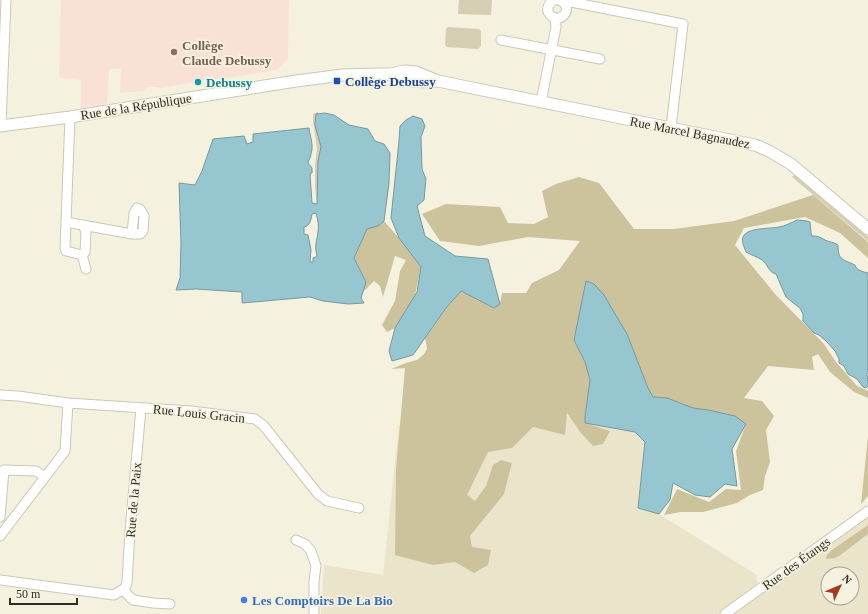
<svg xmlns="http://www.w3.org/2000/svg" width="868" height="614" viewBox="0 0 868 614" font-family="'Times New Roman',serif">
<rect width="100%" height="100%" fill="#f5f1df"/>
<path fill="#eae4cb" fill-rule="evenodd" d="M562,415L646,435L638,508L659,514L757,575L756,579L758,584L868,511V614H321L324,565L383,575L399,425L511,436ZM828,574H852V598H828Z"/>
<path fill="#fae1d8" d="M61,0H289L288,59L277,70L159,88L156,87H146L144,91L120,93L121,69H109L107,104L80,108L81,101V80L59,78Z"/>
<path fill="#d5ceb2" d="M459,0H492L491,15L458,14Z
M448,27L479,29L481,31V46L478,49L447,47L445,45L446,29Z
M318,112L320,117L323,149L317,204L315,188V165L317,149L313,121V114Z
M794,175L868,237V241L792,177Z"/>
<path fill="#ccc39c" d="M579,177L599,183L634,229H674L734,221L813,195L868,242V258L840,233L805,217L744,228L735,245L775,294L824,344L836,362L857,386L868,391V398L854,392L830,372L818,354L812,357L814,370L768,366L744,398L762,401L774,416L766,430L770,462L765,476L763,490L750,495L737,503L703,512H681L664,515L677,489L709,502L726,489L741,490L736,451L746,424L708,410L693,408L667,398H653L648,389L627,334L604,295L574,340L585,362L590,380L585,417V423L610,431L603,444L593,446L581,433L567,413L565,435L533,427L512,448L488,452L467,495L475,501L486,486L493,465L501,460L512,463L504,494L470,536L472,547L491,550L488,565L474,573L455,562L433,565L395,555L396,470L405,368L391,369L406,363L417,360L424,354L427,349L425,338L446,308L461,291L494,308L500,304L502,293H526L532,283L559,270L580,241L528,237L479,246L440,241L422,214L446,204L500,207L508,223L534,224L548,217L542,191L556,184Z
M384,221L399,238L421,267L415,295L395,328L387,332L382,325L395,301L400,271L406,260L395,256L383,297L380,286L374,281L363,292L366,282L354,258L367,229L378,226Z
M868,436V496L861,504Z
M868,525V534L839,556L835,558L826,559L827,555L832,550Z"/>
<path fill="#96c7d1" stroke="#77989e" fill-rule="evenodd" d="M325,113L334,115L349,125L368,129L375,141L384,144L390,153L389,183L384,221L378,226L367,229L354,258L366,282L361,298L364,303L348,304L323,301L310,297L242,303V292L196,289L176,290L180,278L181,243L179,183L195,185L202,171L213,139L244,136L247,144L253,142V134L309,128C310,136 314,145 311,154C311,157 309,159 308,163L312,168V173L310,174L312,203L317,204L318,161L321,147L315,125L316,114ZM316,213C318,220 319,226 318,232C317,240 314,247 317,255L316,257L313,258V262H310L311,250L308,235L304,234V227C310,226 311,220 312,214Z
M413,116L422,119L425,126L421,137L422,169L426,179L424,200L417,206L425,236L455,256L488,259L500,304L494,308L461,291L446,308L413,355L392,361L389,351L395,328L417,292L421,267L399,238L391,218L399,141L400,126L406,120Z
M797,220L807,221L810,222C811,227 810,231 812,236C818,236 820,237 825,240C829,242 834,242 838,245C838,261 843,259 855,265C856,270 863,272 868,273V368C866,374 868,380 868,386L866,388L863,387L857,379L848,374L844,366L839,363V359L835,351L826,341L819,335L814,333L803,321V314L800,308L792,302L786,297L776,274C768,272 768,264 762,260C758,257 751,255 746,252C745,249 741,241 743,237C747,227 771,229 779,227C785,226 791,223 797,220Z
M586,281L594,284L604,295L627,334L648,388L653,397L667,398L693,408L708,410L735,416L746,424L732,449L737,486L725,484L710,497L695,495L673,483L670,500L659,514L638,508L645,442L635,432L585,423V417L590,380L585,362L574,340Z"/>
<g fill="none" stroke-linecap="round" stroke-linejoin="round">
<defs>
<path id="minor" d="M555,0C550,2 547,6 548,12C558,29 577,7 559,0
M566,5L571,2L683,24L671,128
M501,40L600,59
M541,102L556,27L555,18
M70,117L65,248L66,251L82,255L86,269
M1,125L6,0
M66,222L132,234H140L143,231L144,216L140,209L137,208L134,213L132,234
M82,255L85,252L86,232L83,225
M0,395L18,396L68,403L191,411L255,419L264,426L318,494L327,501L359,508
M0,517L4,470L36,471L45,477
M0,536L65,451L68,403
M296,540L305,544L311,551L316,566L314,581V614
M0,580L114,595L125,588L127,583L130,531L141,408
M123,590L133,600L153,603L170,604
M725,614L868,511"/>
<path id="tertiary" d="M390,75C406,81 418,83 436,81
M0,126L70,117L296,81L343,75L376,74H390L405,71L416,72L438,81L755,145L769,151L791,164L868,229"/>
</defs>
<use href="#minor" stroke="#cbc7b6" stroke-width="11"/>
<use href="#tertiary" stroke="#cbc7b6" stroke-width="13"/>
<use href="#minor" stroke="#fff" stroke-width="9"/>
<use href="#tertiary" stroke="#fff" stroke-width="11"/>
</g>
<circle fill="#8d6e63" stroke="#f5f1df" stroke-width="1.5" cx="174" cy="52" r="4"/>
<rect fill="#1a4fb4" stroke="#f5f1df" stroke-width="1.5" x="333" y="77" width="8" height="8" rx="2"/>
<circle fill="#0f9aa8" stroke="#f5f1df" stroke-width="1.5" cx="198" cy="82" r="4"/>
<circle fill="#3f7fe0" stroke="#f5f1df" stroke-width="1.5" cx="244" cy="600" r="4"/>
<g text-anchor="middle" stroke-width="3.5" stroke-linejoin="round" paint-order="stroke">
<g font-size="13" font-weight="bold" fill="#785e54" stroke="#f5f1df" text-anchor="start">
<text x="182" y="50">Collège<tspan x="182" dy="15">Claude Debussy</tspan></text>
</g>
<g font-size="13" font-weight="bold" fill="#164399" stroke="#f5f1df" text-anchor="start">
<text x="345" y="86">Collège Debussy</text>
</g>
<g font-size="13" font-weight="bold" fill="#0d838f" stroke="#f5f1df" text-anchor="start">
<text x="206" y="87">Debussy</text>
</g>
<g font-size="13" fill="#2e2c26" stroke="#f5f1df">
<text transform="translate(136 106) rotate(-9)" y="5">Rue de la République</text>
<text transform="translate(690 132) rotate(11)" y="5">Rue Marcel Bagnaudez</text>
<text transform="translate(199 413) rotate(6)" y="5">Rue Louis Gracin</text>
<text transform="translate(133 500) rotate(-85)" y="5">Rue de la Paix</text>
<text transform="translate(796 563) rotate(-36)" y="5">Rue des Étangs</text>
</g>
<g font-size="13" font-weight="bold" fill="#366cbe" stroke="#f5f1df" text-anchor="start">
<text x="252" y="605">Les Comptoirs De La Bio</text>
</g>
</g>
<g transform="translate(840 586) rotate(46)"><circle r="19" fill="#f5f1df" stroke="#a5a295"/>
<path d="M0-3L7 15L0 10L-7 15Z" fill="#a23922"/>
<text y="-6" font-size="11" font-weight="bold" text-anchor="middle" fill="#2e2c26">N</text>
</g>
<path d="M10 598v6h67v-6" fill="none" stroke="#2e2c26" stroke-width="2"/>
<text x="16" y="598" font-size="12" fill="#2e2c26" stroke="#f5f1df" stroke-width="3" paint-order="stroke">50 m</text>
</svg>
